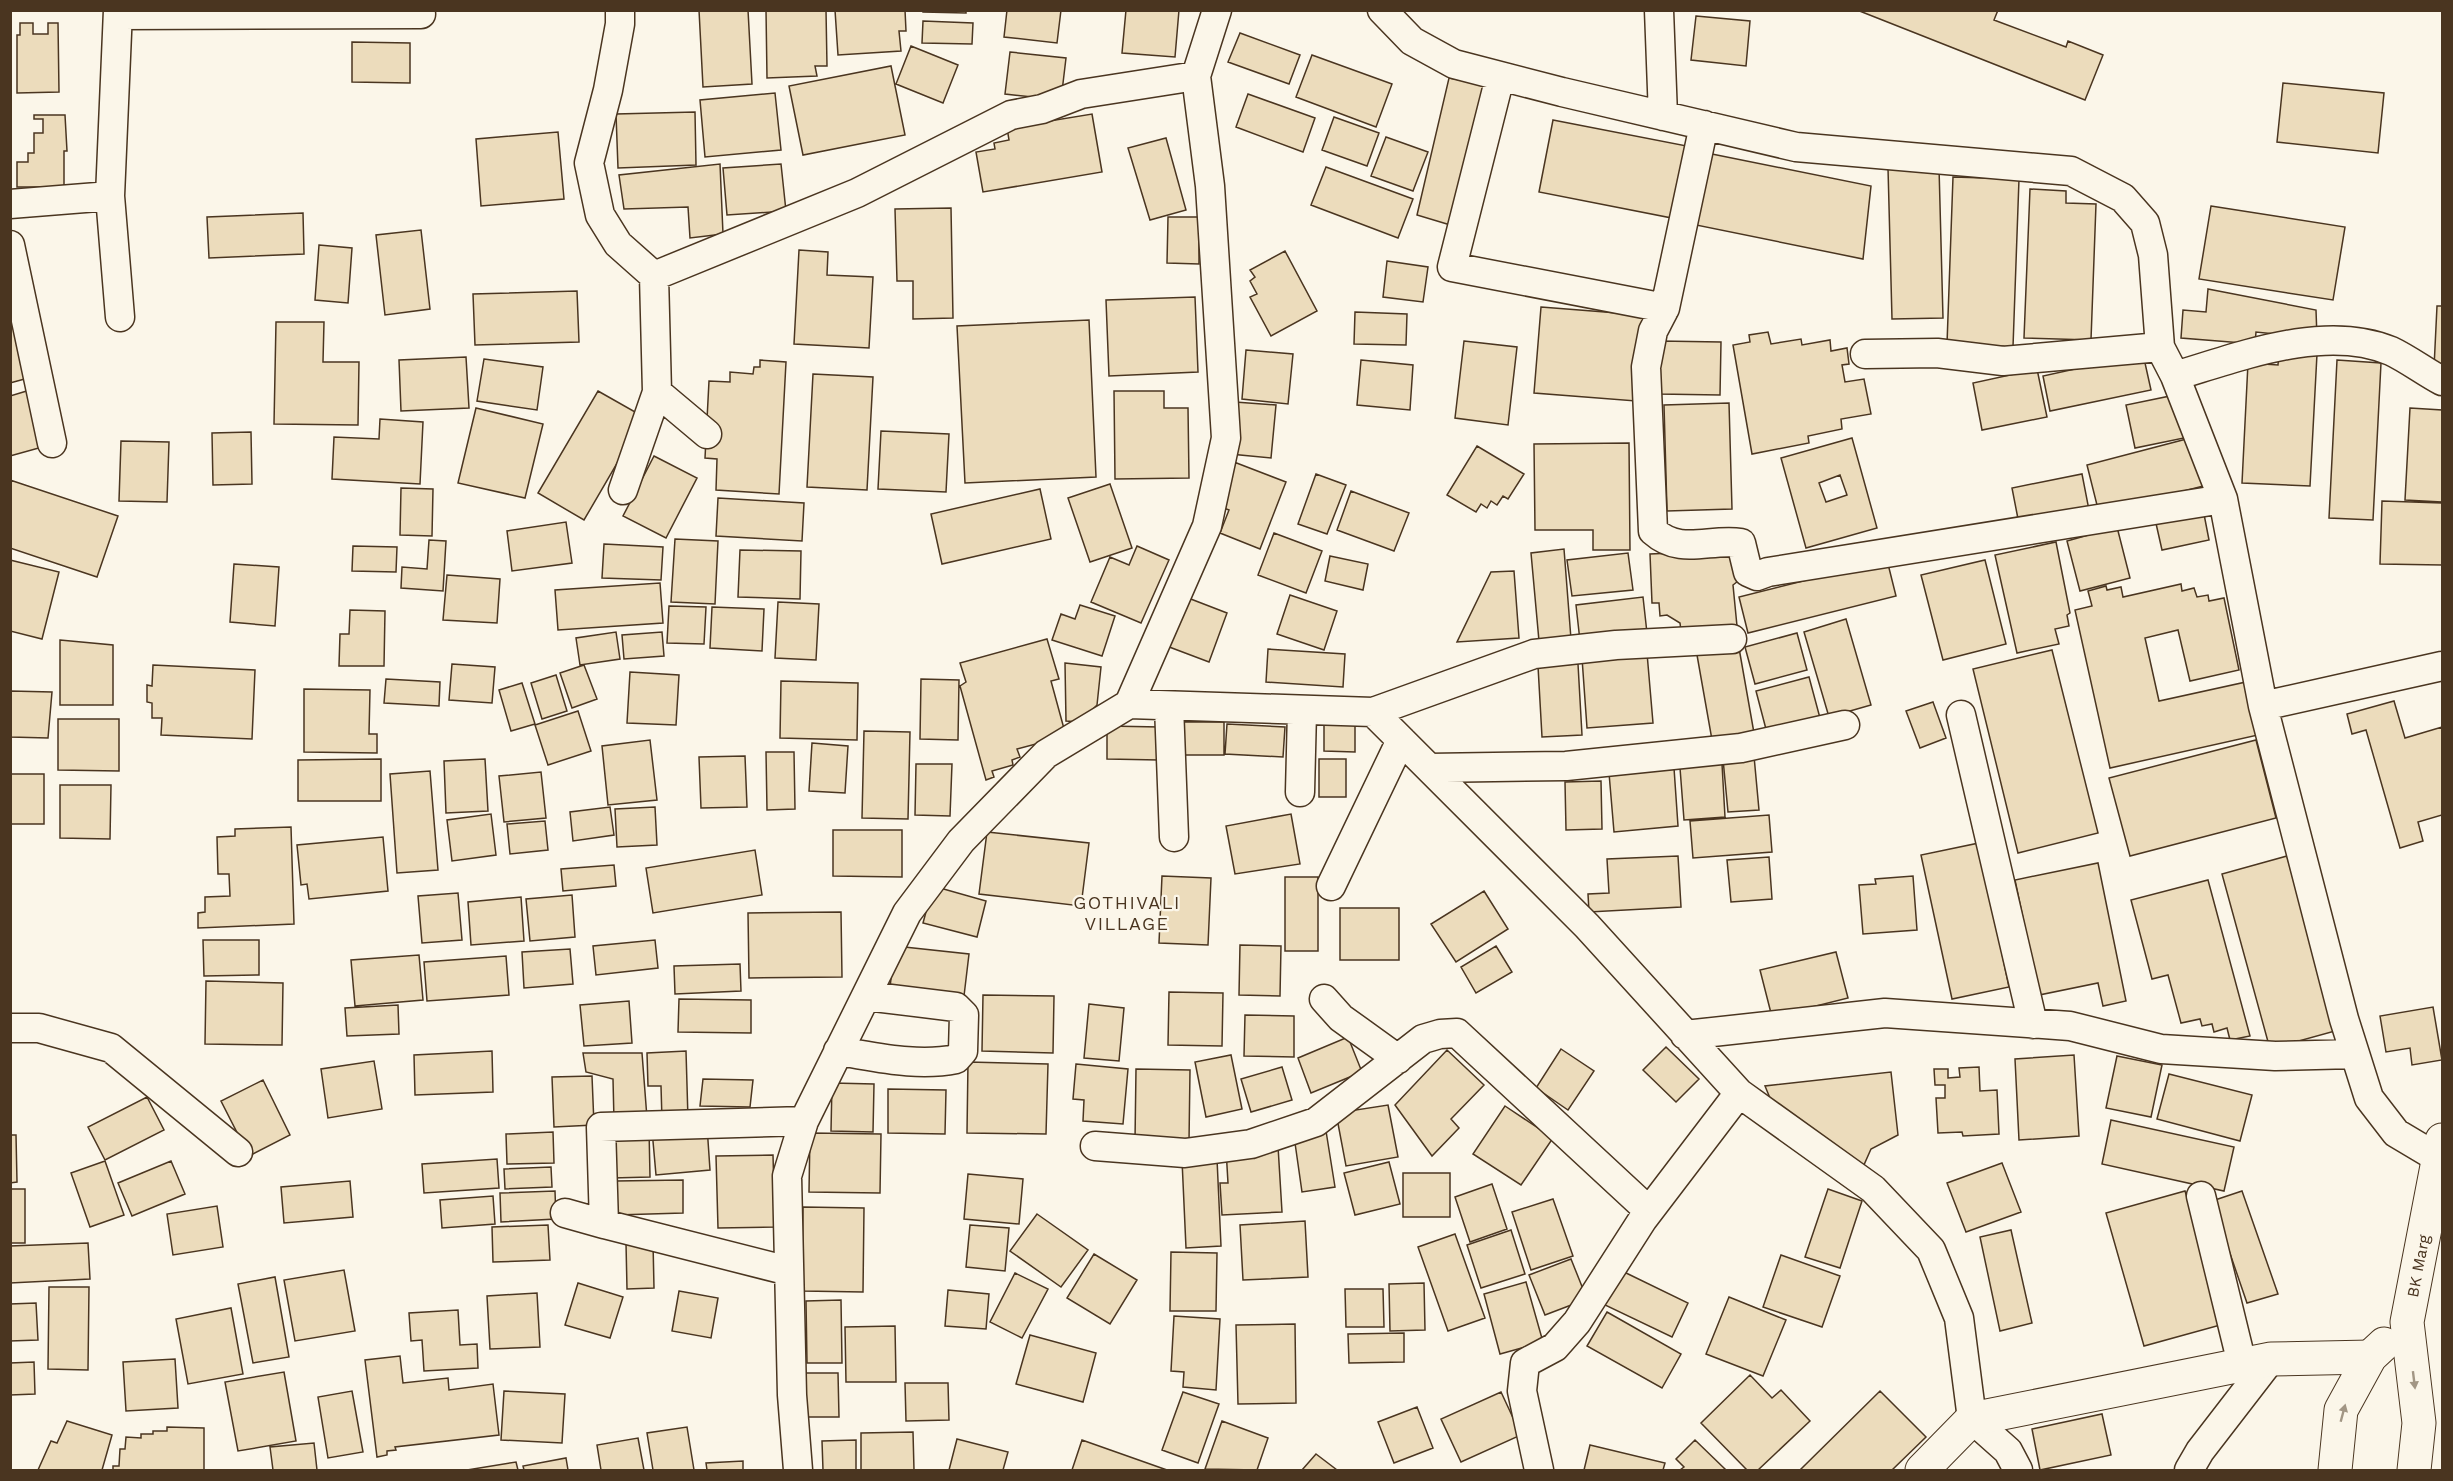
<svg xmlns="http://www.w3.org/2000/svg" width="2453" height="1481" viewBox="0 0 2453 1481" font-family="'Work Sans',sans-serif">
<rect width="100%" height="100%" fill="#fbf6e9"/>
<path fill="#ecdcbc" stroke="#4a3520" stroke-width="1.5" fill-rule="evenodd" d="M699,10H748L752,84L703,87Z
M766,10H826L827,66H815L817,76L767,78Z
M835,10H905L906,31H899L901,51L838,55Z
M923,10H966V13L923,12Z
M1007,10H1061L1057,43L1004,37Z
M1126,10H1179L1175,57L1122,53Z
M1857,10H1998L1994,20L2066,47L2068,41L2103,55L2085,100Z
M1696,16L1750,21L1746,66L1691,60Z
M923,21L973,23L972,44L922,43Z
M20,23H33V34H48V23H58L59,92L17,93V35H20Z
M1240,33L1300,55L1289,84L1228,62Z
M352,42L410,43V83L352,82Z
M911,46L958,65L943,103L896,84Z
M1010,52L1066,58L1061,100L1005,94Z
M1312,55L1392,84L1376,127L1296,97Z
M891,66L905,135L803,155L789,86Z
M1449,78L1488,85L1457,227L1417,215Z
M2283,83L2384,93L2378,153L2277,142Z
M775,93L781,150L705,157L700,100Z
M1248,94L1315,118L1303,152L1236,127Z
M695,112L696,165L618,168L616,114Z
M1092,114L1102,172L983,192L976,152L995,149L994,143L1009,140L1007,128Z
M34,115H65L67,151H64V187H17V162H28V153H34V133H43V119H34Z
M1334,117L1379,133L1367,166L1322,150Z
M1553,120L1692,147L1677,219L1539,192Z
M558,132L564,199L481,206L476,139Z
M1386,137L1428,152L1413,191L1371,176Z
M1166,138L1186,210L1150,220L1128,148Z
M1707,153L1871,186L1863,259L1696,225Z
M720,164L723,234L690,238L688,207L624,209L619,175Z
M781,164L786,211L727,215L723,168Z
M1326,167L1413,199L1398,238L1311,205Z
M1939,167L1943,318L1892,319L1888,168Z
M1953,177L2019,179L2013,347L1947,344Z
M2030,189L2066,191V203L2096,204L2091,340L2024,338Z
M2211,206L2345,227L2333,300L2199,279Z
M951,208L953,318L913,319V281H897L895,209Z
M303,213L304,254L209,258L207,217Z
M1168,217H1199V264L1167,263Z
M421,230L430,309L385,315L376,235Z
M319,245L352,248L348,303L315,300Z
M799,250L828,252L827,275L873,277L869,348L794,344Z
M1285,251L1317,311L1271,336L1250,297L1257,294L1250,281L1255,277L1250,270Z
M1387,261L1428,267L1423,302L1383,297Z
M2208,289L2316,310L2317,338L2256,332L2255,344L2181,338L2183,310L2206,312Z
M577,291L579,342L475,345L473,294Z
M1195,297L1198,372L1109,376L1106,300Z
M10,304L32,377L10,383Z
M2437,306H2442V368H2434Z
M1541,307L1643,315L1636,401L1534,393Z
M1355,312L1407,314L1406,345L1354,344Z
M1089,320L1096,477L965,483L957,326Z
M276,322H324L323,362H359L358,425L274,424Z
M1768,332L1771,344L1801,339L1802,345L1830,340L1831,351L1847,348L1849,364L1842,365L1845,382L1864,379L1871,414L1841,419L1842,429L1808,436L1809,443L1752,454L1733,345L1750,342L1749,335Z
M1464,341L1517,347L1508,425L1455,418Z
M1659,341L1721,342L1720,395L1658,394Z
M1246,350L1293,354L1288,404L1242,399Z
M2279,352L2317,354L2310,486L2242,483L2248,363L2278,365Z
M2143,354L2151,390L2050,411L2043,376Z
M466,357L469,408L401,411L399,360Z
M484,359L543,367L537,410L477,401Z
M760,360L786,362L779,494L716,490L717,459L705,458L709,381L730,382V372L753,374L754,367H760Z
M1361,360L1413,365L1410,410L1357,405Z
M2337,360L2381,363L2373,520L2329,518Z
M2037,369L2047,417L1982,430L1973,383Z
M813,374L873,377L867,490L807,487Z
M30,390L46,446L10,456V396Z
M598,391L644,417L584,520L538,493Z
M1114,391H1164V408H1188L1189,478L1115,479Z
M2175,395L2184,438L2135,448L2126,405Z
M1235,402L1276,405L1271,458L1230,454Z
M1729,403L1732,509L1667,511L1664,405Z
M476,408L543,424L525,498L458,483Z
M2410,408L2442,410V502L2405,500Z
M380,419L423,422L420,484L332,479L334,437L379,439Z
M881,431L949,434L946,492L878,489Z
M251,432L252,484L213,485L212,433Z
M2198,436L2211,484L2099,513L2087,465Z
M1852,438L1877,528L1806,548L1781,458ZM1840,475L1847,495L1826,502L1819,483Z
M121,441L169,442L167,502L119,501Z
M1629,443L1630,550H1593V530H1535L1534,444Z
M1477,446L1524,474L1508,499L1503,496L1497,505L1491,501L1487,508L1481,504L1476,512L1447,495Z
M654,456L697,478L666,538L623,516Z
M1234,462L1286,482L1260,549L1220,533L1229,510L1218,506Z
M1316,474L1346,485L1327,534L1298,524Z
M2082,474L2089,510L2019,524L2012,488Z
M10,480L118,516L97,577L10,548Z
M1110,484L1132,548L1090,562L1068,498Z
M401,488L433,489L432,536L400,535Z
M1040,489L1051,539L942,564L931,514Z
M1351,491L1409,513L1394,551L1337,530Z
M718,498L804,503L802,541L716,536Z
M2382,501L2442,503V565L2380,564Z
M2203,509L2209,540L2162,550L2155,519Z
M566,522L572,563L512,571L507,531Z
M2117,527L2130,578L2080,591L2067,541Z
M1274,533L1322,551L1306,593L1258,575Z
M675,539L718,541L715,604L671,602Z
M429,540L446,541L443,591L401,588L402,567L427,569Z
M2056,542L2070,613L2067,615L2069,626L2055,629L2059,644L2017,653L1995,555Z
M604,544L663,547L661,580L602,578Z
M353,546L397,547L396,572L352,571Z
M1137,546L1169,560L1141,623L1091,602L1110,557L1129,565Z
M1564,549L1571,639L1539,641L1531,553Z
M740,550L801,551L800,599L738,597Z
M1741,550L1742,578L1733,585L1737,626L1681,631L1680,623L1667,615L1660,616L1659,603H1652L1650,554Z
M1628,553L1633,590L1572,596L1567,560Z
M1330,556L1368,564L1363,590L1325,581Z
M10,560L59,572L42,639L10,631Z
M1887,560L1896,596L1748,633L1739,597Z
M1985,560L2006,644L1943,660L1921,575Z
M234,564L279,567L275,626L230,622Z
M1514,571L1519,638L1457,642L1491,572Z
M447,575L500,579L497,623L443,620Z
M660,583L663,623L558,630L555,590Z
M2181,584L2182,591L2194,588L2197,597L2208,595L2209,601L2224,598L2239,670L2190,681L2178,630L2145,638L2159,701L2246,682L2258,735L2110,768L2075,610L2092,606L2088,591L2106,586L2107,590L2121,587L2123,597Z
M1290,595L1337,611L1324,650L1277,634Z
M1183,596L1227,613L1209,662L1164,645Z
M1643,597L1647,633L1580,641L1576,605Z
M778,602L819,604L816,660L775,658Z
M1080,605L1115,616L1102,656L1052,640L1061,614L1075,619Z
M669,606L706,607L704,644L667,643Z
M712,607L764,609L762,651L710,648Z
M350,610L385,611L384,666H339L340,634H349Z
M1846,619L1871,705L1829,717L1804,632Z
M616,632L620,659L580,665L576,638Z
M662,632L664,656L624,659L622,635Z
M1797,633L1807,670L1755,684L1745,647Z
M1047,639L1059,679L1051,681L1066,736L1017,749L1020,757L1012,760L1013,765L992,771L994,777L986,780L960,686L966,682L960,663Z
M60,640L113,645V705H60Z
M1739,648L1754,733L1712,740L1697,655Z
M1268,649L1345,654L1343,687L1266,682Z
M2052,650L2098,833L2018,853L1973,669Z
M1647,653L1653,723L1587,728L1582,658Z
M1065,663L1101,667L1097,705L1080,722L1066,721Z
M452,664L495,667L492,703L449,700Z
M1578,664L1582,735L1542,737L1538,666Z
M153,665L255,670L252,739L161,735L162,718H152V703L147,702V685L152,686Z
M584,665L597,699L572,708L560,673Z
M630,672L679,675L676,725L627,723Z
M556,675L567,711L542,719L531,683Z
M1809,677L1820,718L1767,733L1756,691Z
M386,679L440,682L439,706L384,703Z
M921,679L959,680L958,740L920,739Z
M781,681L858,683L857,740L780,738Z
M522,683L535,724L511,731L499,690Z
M304,689L370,690L369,734H377V753L304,752Z
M10,691L52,692L48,738L10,737Z
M2394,701L2405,738L2442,727V815L2418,822L2423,841L2400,848L2366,730L2352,734L2347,714Z
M1933,702L1946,738L1920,748L1906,711Z
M578,711L591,751L548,765L535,725Z
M58,719H119V771L58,770Z
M1324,721H1355V752L1324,751Z
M1179,722H1224V755H1179Z
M1227,724L1285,727L1283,757L1225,754Z
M1107,726L1160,727L1159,760L1107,759Z
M864,731L910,732L908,819L862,818Z
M650,740L657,800L608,805L602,746Z
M2256,740L2276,818L2130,856L2109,778Z
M812,743L848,746L845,793L809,791Z
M766,752H794L795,809L767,810Z
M745,756L747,807L701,808L699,757Z
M1754,756L1759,810L1728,812L1723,759Z
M381,759V801H298V760Z
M485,759L488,811L446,813L444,761Z
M1319,759H1346V797H1319Z
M916,764H952L950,816L915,815Z
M1722,764L1725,817L1684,820L1680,768Z
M1674,768L1678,826L1614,832L1609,773Z
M430,771L438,870L397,873L390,774Z
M541,772L546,818L504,822L499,776Z
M10,774H44V824H10Z
M1601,781L1602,829L1566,830L1565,782Z
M60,785H111L110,839L60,838Z
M610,807L614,835L573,841L570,812Z
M655,807L657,845L617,847L615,809Z
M491,814L496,855L452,861L447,820Z
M1291,814L1300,864L1235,874L1226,826Z
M1769,815L1772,852L1693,858L1690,821Z
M545,821L548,850L510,854L507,824Z
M291,827L294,924L198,928V913L205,912V897L230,896L229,874H218L217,837L235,836V829Z
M833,830H902V877L833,876Z
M987,832L1089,843L1081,906L979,894Z
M383,837L388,891L309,899L307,884L301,885L297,845Z
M1979,843L2009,987L1952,999L1921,855Z
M755,850L762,895L653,913L646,868Z
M1678,856L1681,907L1589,912L1588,894L1609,893L1607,859Z
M2287,856L2335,1031L2270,1049L2222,874Z
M1769,857L1772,899L1731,902L1727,860Z
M2098,863L2126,1001L2103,1006L2098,983L2039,995L2015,880Z
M614,865L616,886L563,891L561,869Z
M1162,876L1211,878L1208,945L1159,943Z
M1913,876L1917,930L1863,934L1859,885L1876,884L1875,879Z
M1285,877H1318V951H1285Z
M2208,880L2250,1036L2230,1040L2227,1028L2214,1032L2212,1024L2202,1026L2200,1019L2181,1023L2168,975L2152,979L2131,900Z
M933,886L986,901L977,937L923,923Z
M1484,891L1508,929L1456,962L1431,924Z
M458,893L462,940L422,943L418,896Z
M572,895L575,937L530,941L526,899Z
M521,897L524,941L471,945L468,902Z
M1340,908H1399V960H1340Z
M841,912L842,977L749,978L748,913Z
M203,940H259V975L204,976Z
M655,940L658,968L596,975L593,946Z
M1240,945L1281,946L1280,996L1239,995Z
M895,946L969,954L964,996L890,987Z
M1496,946L1512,972L1476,993L1461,967Z
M570,949L573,984L524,988L522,952Z
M1836,952L1848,998L1772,1017L1760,970Z
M419,955L423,1000L355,1006L351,960Z
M506,956L509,995L427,1001L424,962Z
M740,964L741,991L675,994L674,966Z
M206,981L283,983L282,1045L205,1044Z
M1169,992L1223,993L1222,1046L1168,1045Z
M983,995L1054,996L1053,1053L982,1051Z
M679,999L751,1000V1033L678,1032Z
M629,1001L632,1043L584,1046L580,1005Z
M1089,1004L1124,1008L1119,1061L1084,1058Z
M398,1005L399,1034L347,1036L345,1008Z
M2433,1007L2442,1060L2412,1065L2410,1048L2386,1052L2380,1016Z
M1245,1015L1294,1016V1057L1244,1056Z
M1348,1037L1362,1072L1311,1093L1298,1058Z
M1666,1047L1699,1079L1676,1102L1643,1070Z
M1561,1049L1594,1071L1568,1110L1536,1088Z
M1447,1050L1484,1085L1451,1119L1459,1128L1432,1156L1395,1105Z
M492,1051L493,1092L415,1095L414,1055Z
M686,1051L688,1119L662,1120L661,1086H648L647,1053Z
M583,1053H642L647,1118L614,1121L613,1079L586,1072Z
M1231,1055L1242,1109L1206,1117L1195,1062Z
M2074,1055L2079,1136L2019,1140L2015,1059Z
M2117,1056L2162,1065L2151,1117L2106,1108Z
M374,1061L382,1109L328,1118L321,1069Z
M968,1062L1048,1064L1046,1134L967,1133Z
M1076,1064L1128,1069L1123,1124L1083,1121L1084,1100L1073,1099Z
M1282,1067L1292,1100L1251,1112L1241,1079Z
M1979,1067L1980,1091L1997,1090L1999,1134L1963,1136L1962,1132L1938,1133L1936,1098H1945V1085H1935L1934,1069H1948V1078L1960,1077L1959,1068Z
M1136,1069L1190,1070L1189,1142L1135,1141Z
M1891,1072L1898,1135L1871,1149L1863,1167L1772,1103L1765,1086Z
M2169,1074L2252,1095L2240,1141L2157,1119Z
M592,1076L594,1125L554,1127L552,1077Z
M703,1079L753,1080L750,1107L700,1106Z
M263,1080L290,1135L249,1156L221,1101Z
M832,1083L874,1084L873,1132L831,1131Z
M888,1089L946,1090L945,1134L888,1133Z
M147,1097L164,1130L105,1160L88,1127Z
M1388,1105L1398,1157L1346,1166L1336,1113Z
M1505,1106L1553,1138L1521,1185L1473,1154Z
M2111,1120L2234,1147L2224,1191L2102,1164Z
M707,1126L710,1170L656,1175L652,1130Z
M649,1128L650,1177L612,1178L611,1129Z
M1326,1131L1335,1187L1302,1192L1294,1136Z
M553,1132L554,1163L507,1164L506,1134Z
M810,1133L881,1134L880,1193L809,1192Z
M10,1135H16L17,1182L10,1183Z
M1278,1146L1282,1212L1222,1215L1220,1183H1228L1226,1149Z
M773,1155L775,1227L718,1228L716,1156Z
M497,1159L499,1188L424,1193L422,1164Z
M1217,1159L1221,1246L1186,1248L1182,1160Z
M105,1161L124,1215L90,1227L71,1173Z
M171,1161L185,1194L132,1216L118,1183Z
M1389,1162L1400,1204L1355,1215L1344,1173Z
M2002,1163L2021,1212L1966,1232L1947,1183Z
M551,1167L552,1187L505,1189L504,1169Z
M1403,1173H1450V1217H1403Z
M968,1174L1023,1179L1019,1224L964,1219Z
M683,1180V1213L616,1215V1181Z
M350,1181L353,1217L284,1223L281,1187Z
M1492,1184L1507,1229L1470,1242L1455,1197Z
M10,1189H25V1243H10Z
M1828,1189L1862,1201L1840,1268L1805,1257Z
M555,1191L556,1219L501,1222L500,1193Z
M2185,1191L2224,1324L2144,1346L2106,1213Z
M2242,1191L2278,1294L2247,1303L2212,1201Z
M493,1196L495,1224L442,1228L440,1200Z
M1553,1199L1573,1256L1531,1270L1512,1212Z
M217,1206L223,1247L173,1255L167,1214Z
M803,1207L864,1208L863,1292L802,1291Z
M1037,1214L1088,1250L1061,1287L1010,1251Z
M1305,1221L1308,1277L1243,1280L1240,1225Z
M548,1225L550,1260L493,1262L492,1227Z
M970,1225L1009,1228L1005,1271L966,1267Z
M1511,1230L1525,1274L1481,1288L1467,1245Z
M2011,1230L2032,1323L2000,1331L1980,1237Z
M1455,1234L1485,1318L1448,1331L1418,1247Z
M653,1242L654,1288L627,1289L626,1243Z
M88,1243L90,1279L10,1283V1246Z
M1171,1252L1217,1253L1216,1311H1170Z
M1094,1254L1137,1280L1110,1324L1067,1298Z
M1781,1255L1840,1276L1822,1327L1763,1307Z
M1571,1259L1587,1299L1545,1315L1529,1275Z
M344,1270L355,1331L295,1341L284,1280Z
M1622,1271L1688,1303L1672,1337L1605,1305Z
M1015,1273L1048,1289L1022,1338L990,1322Z
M275,1277L289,1357L253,1363L238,1284Z
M1526,1282L1543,1342L1500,1354L1484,1294Z
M578,1283L623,1297L610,1338L565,1325Z
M1424,1283L1425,1330L1390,1331L1389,1284Z
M49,1287H89L88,1370L48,1369Z
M1345,1289H1383L1384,1327H1346Z
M948,1290L989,1294L986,1329L945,1326Z
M679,1291L718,1298L711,1338L672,1331Z
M537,1293L540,1347L490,1349L487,1296Z
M1729,1297L1786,1320L1763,1376L1706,1354Z
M841,1300L842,1363H807L806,1301Z
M36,1303L38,1340L10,1341V1304Z
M231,1308L243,1374L188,1384L176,1319Z
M458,1310L460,1345L477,1344L478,1368L424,1371L422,1340L411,1341L409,1313Z
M1607,1312L1681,1354L1662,1388L1587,1346Z
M1174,1316L1220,1319L1216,1390L1183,1387L1184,1372L1171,1371Z
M1295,1324L1296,1403L1238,1404L1236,1325Z
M895,1326L896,1382H846L845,1327Z
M1404,1333V1362L1349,1363L1348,1334Z
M1030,1335L1096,1353L1083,1402L1016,1384Z
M400,1356L403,1383L448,1378L449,1390L493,1384L499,1435L395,1447L396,1450L387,1451V1455L377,1457L365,1360Z
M175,1359L178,1408L126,1411L123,1362Z
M34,1362L35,1394L10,1395V1363Z
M284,1372L296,1441L238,1451L225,1382Z
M804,1373H838L839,1417H804Z
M1750,1375L1772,1398L1781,1390L1810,1421L1758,1470H1747L1701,1423Z
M905,1383H948L949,1420L906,1421Z
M352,1391L363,1452L328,1458L318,1397Z
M504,1391L565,1394L562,1443L501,1440Z
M1880,1391L1926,1437L1892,1470H1800Z
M1183,1392L1219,1404L1198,1463L1162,1450Z
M1501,1392L1521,1435L1461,1462L1441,1419Z
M1417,1407L1433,1448L1394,1463L1378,1422Z
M2102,1414L2111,1455L2040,1470L2032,1429Z
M67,1421L112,1435L102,1470H38L51,1441L57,1443Z
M1222,1421L1268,1438L1257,1470L1205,1469Z
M167,1427L204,1428V1470H113V1466H119L120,1449H125L126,1437L141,1438V1434H153V1431H167Z
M687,1427L694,1470H653L647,1433Z
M913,1432L914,1470H861V1433Z
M638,1438L644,1470H601L597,1445Z
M957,1439L1008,1452L1003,1470H949Z
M856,1440V1470H823L822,1441Z
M1082,1440L1167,1470H1072Z
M1695,1440L1726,1470H1680L1684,1467L1676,1459Z
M314,1443L317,1470H273L270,1447Z
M1590,1445L1665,1463L1663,1470H1584Z
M1316,1454L1337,1470H1302Z
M566,1458L568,1470H524L523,1466Z
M743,1461V1470H707L706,1463Z
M516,1462L518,1470H467Z"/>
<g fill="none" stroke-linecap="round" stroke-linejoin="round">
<defs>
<path id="street" d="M118,10L110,196L120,317
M620,10V24L608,90L589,163L600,215L618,244L654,276L657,392L623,490
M1382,10L1412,41L1454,64L1562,92L1796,147L2071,171L2123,198L2145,223L2153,255L2160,347L2175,376L2223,499L2263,706L2344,1019L2369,1098L2396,1133L2438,1158
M1659,10L1663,116
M118,15L421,14
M1500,77L1452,267L1665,308
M1704,125L1665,308L1653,331L1646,367L1653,531C1681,556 1709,538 1741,543L1748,572L1757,576L1768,572L2223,499
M10,204L110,196
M10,245L52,443
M654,276L857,193L1011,115L1042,109L1081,94L1196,76
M1865,354L1937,353L2003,361L2160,347
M2175,376C2239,357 2325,323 2391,351C2408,359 2425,372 2442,381
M657,392L707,434
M1129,704L1207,526L1226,438L1210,186L1196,76L1217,10
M1169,706L1174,837
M2263,706L2442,666
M1373,712L1534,654L1616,645L1732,639
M1961,715L2033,1024
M1429,768L1566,766L1741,748L1845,725
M1300,792L1302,711
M1331,886L1401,740
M1324,999L1341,1018L1398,1059
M10,1028H39L111,1048L238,1152
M1685,1035L1885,1013L2070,1026L2161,1049L2275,1056L2355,1054
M838,1051C877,1057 917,1067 956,1059L963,1051L964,1015L956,1007L866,996
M1095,1146L1185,1153L1251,1144L1316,1122L1423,1039L1440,1034L1457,1033L1649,1211
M2201,1196L2242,1364
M565,1213L604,1224
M789,1271L604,1224L601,1127L804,1121
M798,1470L792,1395L787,1176L804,1121L907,913L961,841L1046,754L1129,704L1373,712L1587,926L1739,1093L1873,1189L1931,1250L1959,1318L1972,1419L2008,1451L2018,1470
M1539,1470L1522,1391L1525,1363L1555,1347L1577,1322L1643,1219L1739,1093
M2189,1470L2200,1451L2271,1359"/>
<g id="secondary">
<path d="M1922,1470L1972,1419L2271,1359L2370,1357"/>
<path d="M2335,1470L2341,1410L2370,1357L2384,1344"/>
<path id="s1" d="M2414,1470L2419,1423L2407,1322L2442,1140"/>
</g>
</defs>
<use href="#street" stroke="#4a3520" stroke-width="31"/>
<use href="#secondary" stroke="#4a3520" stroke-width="35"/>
<use href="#street" stroke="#fbf6e9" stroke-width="28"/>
<use href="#secondary" stroke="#fbf6e9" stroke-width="33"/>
</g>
<defs><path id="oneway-solid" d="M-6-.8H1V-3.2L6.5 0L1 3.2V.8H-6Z" transform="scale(1.5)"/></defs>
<g fill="#a29684">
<use href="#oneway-solid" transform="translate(2414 1380) rotate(83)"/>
<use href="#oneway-solid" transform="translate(2343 1413) rotate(-75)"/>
</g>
<g text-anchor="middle" stroke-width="4.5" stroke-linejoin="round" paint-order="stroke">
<g font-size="16" fill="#4a3520" stroke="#fbf6e9">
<text dy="6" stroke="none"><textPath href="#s1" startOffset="206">BK Marg</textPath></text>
</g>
<g font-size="18" letter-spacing="1.5" fill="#4a3520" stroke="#fbf6e9">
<text x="1127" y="909">GOTHIVALI<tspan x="1127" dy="21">VILLAGE</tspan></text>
</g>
</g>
<rect width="2453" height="1481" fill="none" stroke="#4a3520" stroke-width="24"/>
</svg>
